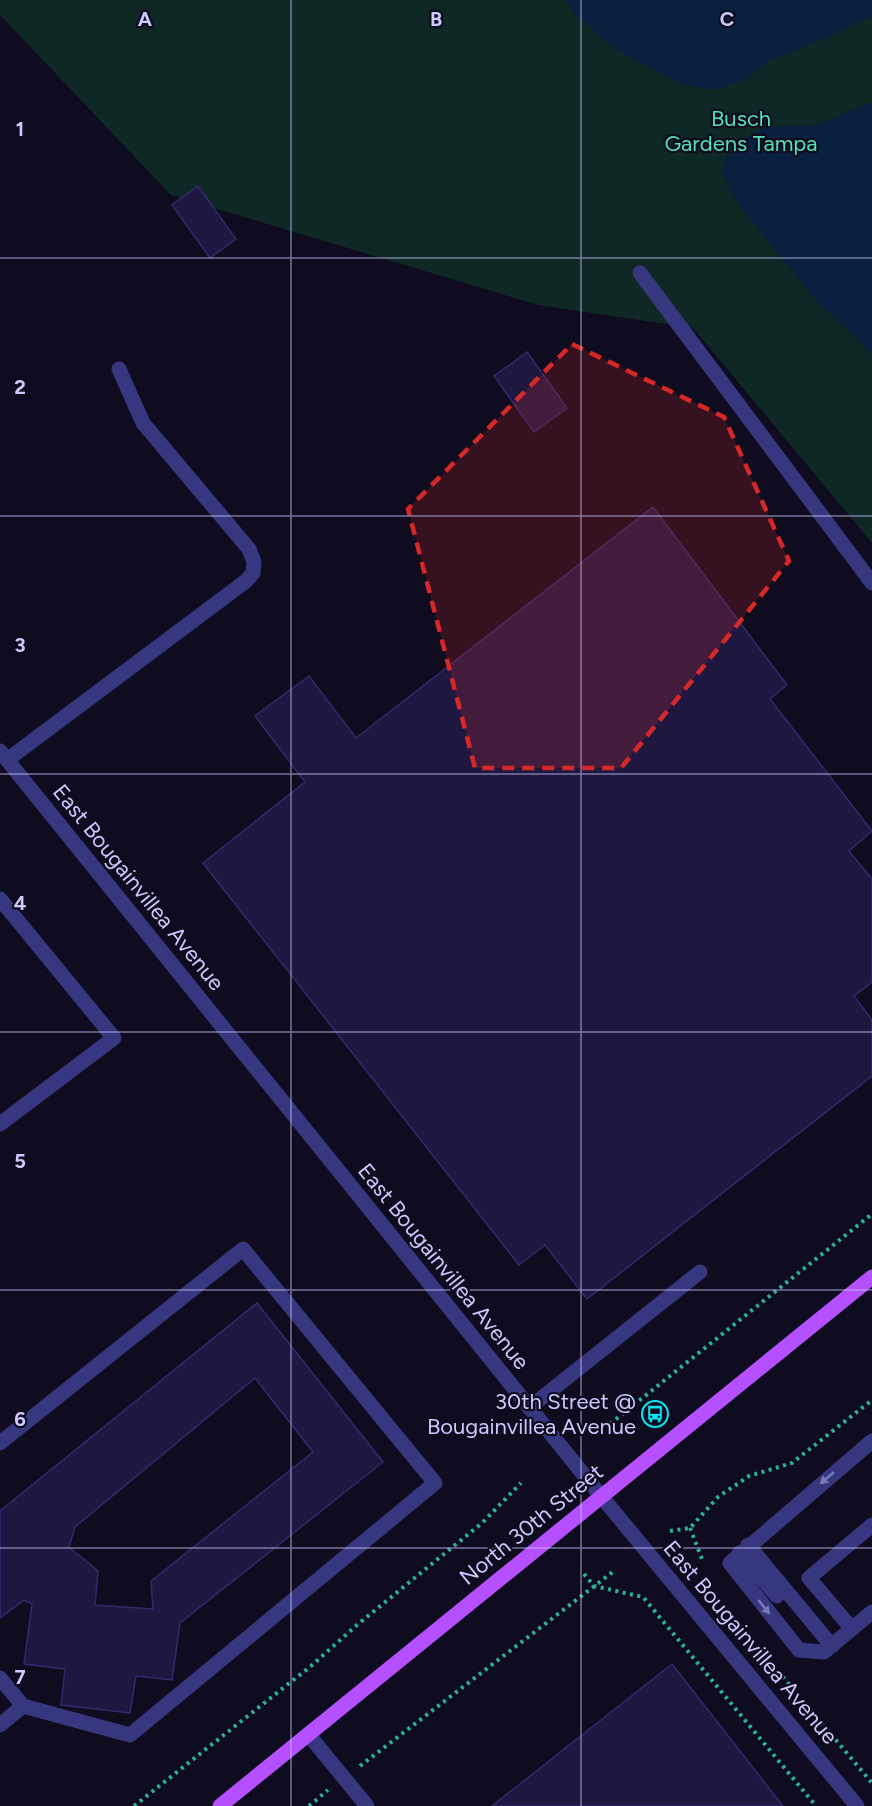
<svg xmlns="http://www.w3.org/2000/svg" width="872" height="1806" viewBox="0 0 872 1806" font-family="Figtree,sans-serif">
<rect width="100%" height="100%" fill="#0e0c1e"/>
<path fill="#0f2826" d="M0,0H872V543L693,328L538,305L171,195L0,15Z"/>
<path fill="#0a203f" d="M565,0H872V16L799,50L768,61L747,79L712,90L681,84L611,47L573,11Z
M872,102V353L820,305L739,205L721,171L727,157L738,144L764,127L816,125Z"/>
<path fill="#1e1840" stroke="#33296c" stroke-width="1.5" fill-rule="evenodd" d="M198,186L236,239L210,258L172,205Z
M527,352L567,408L534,432L494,376Z
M653,507L787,685L770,699L872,831L849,851L872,879V982L854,996L872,1020V1076L587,1299L545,1245L519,1265L203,863L305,782L255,716L309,676L356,738Z
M257,1303L383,1462L180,1623L172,1680L136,1676L130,1713L61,1705L65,1669L24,1664L32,1604L24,1600L0,1618V1511ZM255,1378L313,1452L151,1581L153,1609L95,1605L98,1571L69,1547L75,1527Z
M672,1664L783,1806H492Z"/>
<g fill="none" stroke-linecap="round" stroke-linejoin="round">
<path stroke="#2bb1a2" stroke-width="4" stroke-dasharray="3 4.5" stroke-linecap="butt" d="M610,1424L872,1214
M690,1528L702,1559
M670,1531L690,1528L718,1497L749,1476L792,1463L872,1400
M584,1574L594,1586L643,1597L816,1806
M773,1665L872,1783
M360,1766L614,1571
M134,1806L311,1666L357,1625L482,1523L521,1483
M309,1806L328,1790"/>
<path stroke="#36377e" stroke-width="15" d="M640,273L872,583
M0,751L601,1496L857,1806
M7,760L246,581L253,573L254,562L249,549L143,423L119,369
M0,899L114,1038L0,1124
M529,1408L700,1272
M872,1441L730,1563L799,1650L824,1652L872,1612
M0,1443L243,1249L435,1483L130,1735L23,1706L0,1678
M748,1545L832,1646
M739,1553L777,1596
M852,1629L809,1578L872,1525
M0,1725L23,1706
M308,1734L367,1806"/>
<path stroke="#b450ff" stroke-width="15" d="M220,1806L872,1277"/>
</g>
<defs><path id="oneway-solid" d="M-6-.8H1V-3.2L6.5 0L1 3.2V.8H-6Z" transform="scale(1.5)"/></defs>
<g fill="#7a79b8">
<use href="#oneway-solid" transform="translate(827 1478) rotate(140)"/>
<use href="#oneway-solid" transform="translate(764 1607) rotate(51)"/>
</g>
<path fill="#d62828" fill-opacity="0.2" stroke="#d62828" stroke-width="4.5" stroke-dasharray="12 8" stroke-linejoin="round" d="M572,344L724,417L789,561L621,768H475L408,509Z"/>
<path fill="none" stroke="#ccc9ff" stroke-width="1.5" stroke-opacity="0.55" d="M291,0V1806M581,0V1806M0,258H872M0,516H872M0,774H872M0,1032H872M0,1290H872M0,1548H872"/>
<defs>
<symbol id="bus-ring" viewBox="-11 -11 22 22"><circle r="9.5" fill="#0e0c1e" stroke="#00e9f4" stroke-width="1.5"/><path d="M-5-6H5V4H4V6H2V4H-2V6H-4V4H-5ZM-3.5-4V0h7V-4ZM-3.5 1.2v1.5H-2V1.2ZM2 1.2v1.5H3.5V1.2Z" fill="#00e9f4"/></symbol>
</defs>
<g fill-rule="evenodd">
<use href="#bus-ring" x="640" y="1399" width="30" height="30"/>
</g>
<g text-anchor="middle" stroke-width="4.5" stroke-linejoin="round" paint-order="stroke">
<g font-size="22" fill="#54e0b6" stroke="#0e0c1e">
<text x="741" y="126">Busch<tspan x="741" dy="25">Gardens Tampa</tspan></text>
</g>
<g font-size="22" fill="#ccc9ff" stroke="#0e0c1e">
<text transform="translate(139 887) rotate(51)" y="8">East Bougainvillea Avenue</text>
<text transform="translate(444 1266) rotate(51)" y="8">East Bougainvillea Avenue</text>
<text transform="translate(531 1524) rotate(-39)" y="8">North 30th Street</text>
<text transform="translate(751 1642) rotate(50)" y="8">East Bougainvillea Avenue</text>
</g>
<g font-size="22" fill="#ccc9ff" stroke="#0e0c1e" text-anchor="end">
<text x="636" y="1409">30th Street @<tspan x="636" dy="25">Bougainvillea Avenue</tspan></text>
</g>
</g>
<g font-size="20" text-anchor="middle" font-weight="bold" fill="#ccc9ff" stroke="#0e0c1e" stroke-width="4.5" stroke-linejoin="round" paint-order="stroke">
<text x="145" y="26">A</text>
<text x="436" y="26">B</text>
<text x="727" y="26">C</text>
<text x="20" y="136">1</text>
<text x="20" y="394">2</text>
<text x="20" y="652">3</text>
<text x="20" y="910">4</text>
<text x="20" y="1168">5</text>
<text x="20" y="1426">6</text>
<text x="20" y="1684">7</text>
</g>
</svg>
